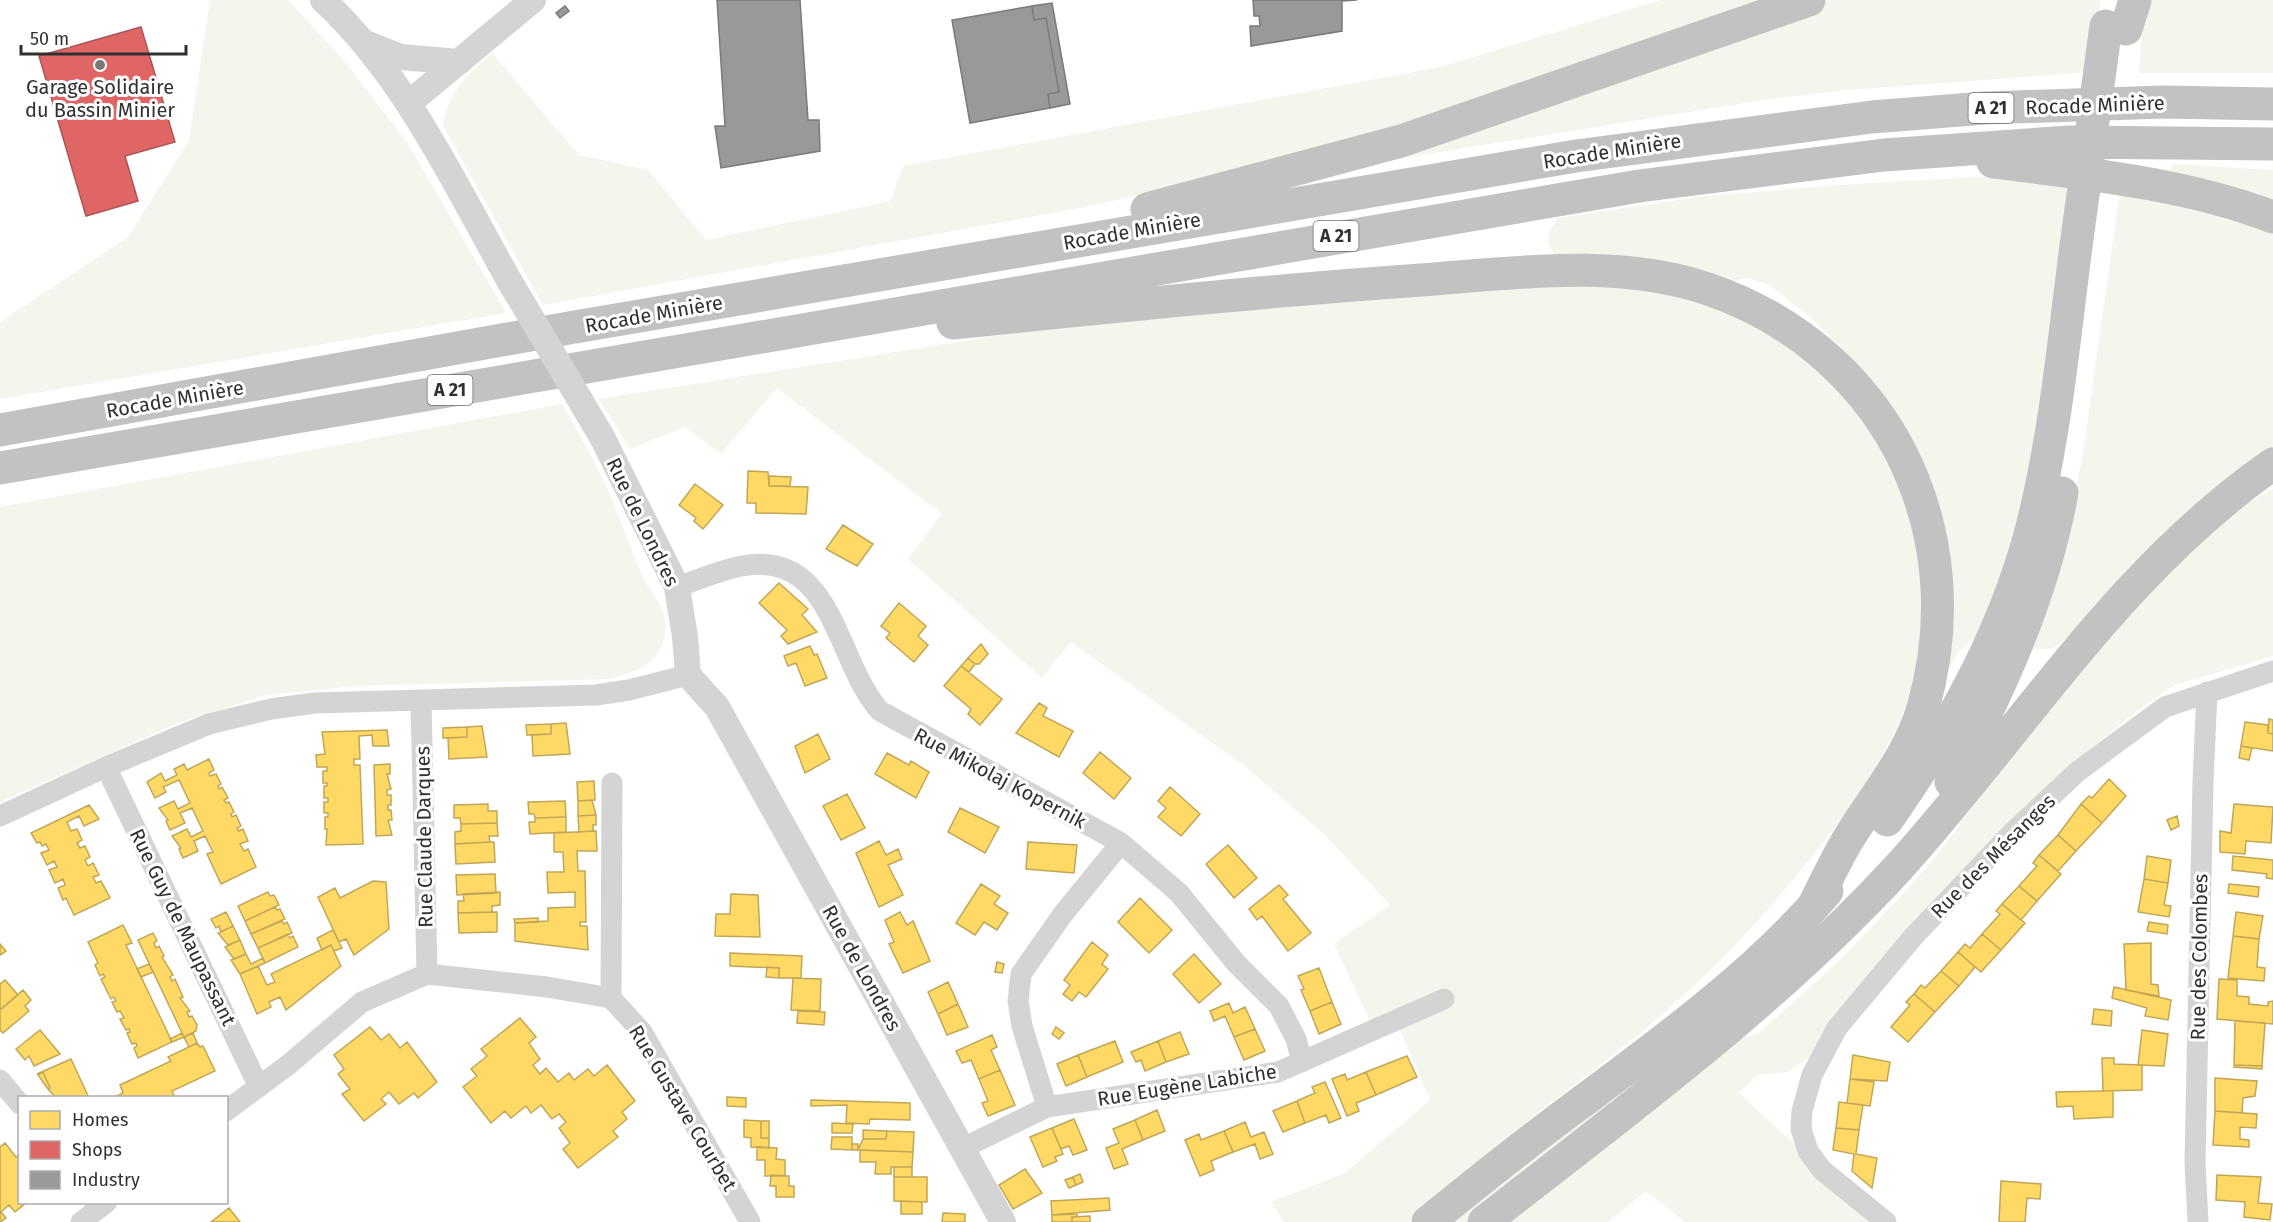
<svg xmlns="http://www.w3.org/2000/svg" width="2273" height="1222" viewBox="0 0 2273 1222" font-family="'Fira Sans',sans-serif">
<rect width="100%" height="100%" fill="#fff"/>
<path fill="#f2f6ed" d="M210,0H288L341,57L407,142L506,313L0,399V322L128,237L189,141Z
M1661,0H1774L1497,95L1267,167L1080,208L543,305L443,126C448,91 467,75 492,53L579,155L648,170L706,240L891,201L903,166L1441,67Z
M1831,0H2101L2090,72L1847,90L1770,99L1340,168Z
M2148,0H2273V73H2139L2144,12Z
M2172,164L2273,170V210L2169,178Z
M1976,177L2076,184L2046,425L1984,635C1962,643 1954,657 1945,677L1947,633L1873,387L1840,346L1809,316L1771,286L1749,278L1721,282L1559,262C1546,242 1545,239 1557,218L1707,196L1839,185Z
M2120,191L2273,232V448L2071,634L2054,648L2033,650L2060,563L2083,454Z
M1551,279C1586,283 1620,288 1655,292C1670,294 1688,294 1703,299C1714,302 1724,309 1734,314C1804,347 1861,402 1894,472C1965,621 1909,735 1814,854C1769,911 1721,963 1666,1011C1614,1057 1557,1096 1503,1141C1471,1167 1440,1195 1408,1222H1284L1271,1202L1345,1173L1430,1100L1394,1015L1372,1025L1334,944L1390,905L1325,835L1246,767L1071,642L1042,678L908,559L942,514L777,388L721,454L685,427L630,449L599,399L1028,331Z
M562,404C575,427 588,449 600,473C616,505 627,541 642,575C651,596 668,607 665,633C661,664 635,672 609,679L355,686L266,695L175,724L0,802V507Z
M2273,489V656L2174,685L2137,711L2069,766L1829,1025L1808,1059L1787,1072L1757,1075L1739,1093L1794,1144L1809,1169L1874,1222H1685L1646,1191L1608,1222H1509L1741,1038L1758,1034L1837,963L1900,897L1934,859L2080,663L2221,519Z
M1606,1099L1614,1107L1467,1222H1448Z"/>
<path fill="#ffd966" stroke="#c1a656" stroke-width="1.5" d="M748,471L768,472L769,486L808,487L806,514L756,513V503H747Z
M769,476L791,477L790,486H769Z
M695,484L723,505L703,529L694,521L696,518L679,505Z
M843,525L873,544L857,566L826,549Z
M779,583L808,609L802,615L817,632L788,644L781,636L787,630L759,603Z
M899,603L926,626L918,636L928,645L914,662L886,638L890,633L881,626Z
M981,644L988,654L979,664H975L968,658Z
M810,646L814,655L817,654L827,678L805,686L796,663L788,666L784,656Z
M968,658L975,664L969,672L961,666Z
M961,666L1002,699L980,725L968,714L971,709L944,686Z
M1039,703L1047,708L1043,716L1073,731L1059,757L1016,733Z
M2269,719L2273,720V734L2268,733Z
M2245,722L2268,725V733L2273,734V751L2241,746Z
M566,723L570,754L533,756L532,735L551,734V724Z
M551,724V734L527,735L526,725Z
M482,726L487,757L449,759L448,738L467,737V727Z
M467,727V737L443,738V728Z
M387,730L389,746H373L372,735L359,736L360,759H354V765H360L363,844L326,845L327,829H325V817H328V813H324V802H328V798H324V786H327V783H323V771H327V767H317L316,755L325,754L322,732Z
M818,734L830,759L805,773L795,746Z
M2241,746L2252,748L2249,760L2239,758Z
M1100,752L1131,778L1114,799L1083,773Z
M887,753L909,765L911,761L929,772L916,798L875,774Z
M209,759L214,770L209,773L210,776L216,774L221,784L218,786L219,789L222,787L228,798L224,800L226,803L229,802L234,812L231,814L232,817L236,815L241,826L237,828L239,831L243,829L248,841L240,844L244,851L248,849L256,867L221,884L207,854L213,852L205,836L194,841L198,851L183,858L179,849L181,848L172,836L187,829L191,837L203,831L192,808L180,813L185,823L170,830L166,821L168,820L159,808L174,801L178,809L190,803L179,780L163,787L166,792L155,798L147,782L161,773L165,781L177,775L174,769L184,764L187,770Z
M390,764V774H387L391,789L387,790V795H391V805H388V810H391L392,820H388L392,835L376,836L374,765Z
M2109,779L2126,796L2102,823L2081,804L2089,796L2092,798Z
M594,781L595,800L578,801L577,782Z
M1170,787L1200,814L1181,836L1158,817L1166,808L1158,801Z
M847,794L865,828L841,840L823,806Z
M592,800L596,815L578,816V801Z
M565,801L566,817L535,818L534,814H529L528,802Z
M488,804V811H497V823L461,824L460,818H454V805Z
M2081,804L2102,823L2076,851L2058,835Z
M2234,804L2273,807L2271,843L2246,841L2245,854L2220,852V831L2231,833Z
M89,805L99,819L84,826L79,816L67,822L71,831L77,829L82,840L77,843L80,848L85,846L90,857L85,860L88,866L93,863L99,875L93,877L96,883L101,881L110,898L74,915L66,898L63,900L58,888L65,885L63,879L55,883L49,870L57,867L54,861L47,865L41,853L49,850L46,844L42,846L40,842L37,843L31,833Z
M960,808L999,827L985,853L948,832Z
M596,815V825H593V831L579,832L578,816Z
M2177,816L2179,826L2171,830L2167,820Z
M566,817V832L530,834L529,822H535V818Z
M497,823L498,836H489L490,842L455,844V832L461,831V824Z
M596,831L597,851H577L578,871H585L586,922H580V926H587L588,950L515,941V923L548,921V908L575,907V892L548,893L547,872H564L563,852H554V833Z
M2058,835L2076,851L2058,871L2039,855Z
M879,841L886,855L898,849L902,859L888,865L903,895L879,907L856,853Z
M490,842H494L495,862L456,864L455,844Z
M1028,842L1077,845L1074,873L1026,869Z
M1228,845L1257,878L1234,898L1206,864Z
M2039,855L2061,874L2037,901L2019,886L2037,866L2033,863Z
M2147,856L2171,860L2168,883L2144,879Z
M2233,856L2273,860V879L2266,878L2267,874L2232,870Z
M495,874L496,893L457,895L456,875Z
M2144,879L2168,883L2164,905L2171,906L2169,917L2138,912Z
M373,881L386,882L389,929L354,955L346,939L339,942L318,897L335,888L340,898Z
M981,884L1000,896L994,904L1008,913L997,930L984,922L975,935L956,923Z
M2229,884L2259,887L2258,897L2228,893Z
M1279,885L1288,895L1283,899L1311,933L1288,951L1262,916L1257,920L1249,909Z
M2019,886L2037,901L2021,920L2002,904Z
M268,892L270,896L274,895L279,905L245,921L238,906Z
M500,892V905L492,906V912L458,913V901H464L463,894Z
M731,894L758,895L760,937L715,936L716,914H730Z
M1140,898L1172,930L1149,953L1118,922Z
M2002,904L2025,923L2001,950L1982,934L2000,914L1996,911Z
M275,907L277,910L280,909L285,919L251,934L245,921Z
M226,912L233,926L221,932L219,926L216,928L211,919Z
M497,912V932L459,933L458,913Z
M900,912L907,925L913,921L930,961L903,973L889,944L894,942L885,920Z
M2236,912L2263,916L2259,939L2233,936Z
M538,918V922L515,923L514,919Z
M282,921L284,924L287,922L292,933L258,948L251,934Z
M2149,922L2168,925L2167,934L2147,931Z
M123,925L132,943L126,945L172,1042L138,1058L134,1048L137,1046L136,1043L132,1044L127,1033L130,1032L129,1029L126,1030L120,1019L124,1018L120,1011L117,1012L112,1002L116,1001L114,997L111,999L101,979L105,977L103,974L100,976L95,965L98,963L88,942Z
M233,926L240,940L228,945L218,933Z
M333,930L342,948L334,951L331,945L322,950L317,938Z
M153,933L157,941L154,943L156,948L159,946L164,956L162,957L173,975L170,977L172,981L175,979L183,997L180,998L190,1011L187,1012L189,1017L192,1016L197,1025L196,1031L184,1037L138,940Z
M288,934L290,938L293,936L298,947L265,963L258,948Z
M1982,934L2001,950L1981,972L1958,952L1965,944L1970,948Z
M2233,936L2259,939L2257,967L2265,968L2264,981L2228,978Z
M240,940L246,954L234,959L225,947Z
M1092,942L1108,955L1102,964L1108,969L1086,997L1079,992L1072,1001L1063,994L1070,985L1064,980Z
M2151,943V984L2158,985L2159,996L2126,990L2124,944Z
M0,944L6,951L0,955Z
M331,945L341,966L286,1010L280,997L269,1002L271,1007L257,1014L240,974L258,966L267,985L275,982L271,974Z
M1958,952L1975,967L1959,986L1941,971Z
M730,953L802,956L801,978H779V968L730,966Z
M246,954L251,964L263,958L265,963L240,974L231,960Z
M1194,954L1221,984L1199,1003L1173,974Z
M997,962L1004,964L1002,973L995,972Z
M149,964L153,972L141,977L137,969Z
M767,967L779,968V978L766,977Z
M1319,968L1332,1002L1310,1011L1301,990L1304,989L1298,976Z
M1941,971L1959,986L1935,1012L1914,994L1921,985L1925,988Z
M793,978L821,979L820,1011L791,1010Z
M2219,979L2237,980V996L2249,997V1004L2268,1006V1002L2273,1001V1024L2217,1019Z
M5,980L18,995L0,1010V984Z
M948,982L958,1004L938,1014L928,992Z
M2114,987L2171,1000L2168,1020L2145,1016L2147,1008L2112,998Z
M23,990L31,1000L25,1006L29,1011L3,1033L0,1030V1010Z
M1914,994L1935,1012L1908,1042L1891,1027L1910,1005L1906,1002Z
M1332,1002L1341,1024L1319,1034L1310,1011Z
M1229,1003L1233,1013L1245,1007L1255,1029L1234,1037L1225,1016L1214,1021L1210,1011Z
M958,1004L968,1027L947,1035L938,1014Z
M2094,1009L2112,1011L2111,1026L2092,1024Z
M798,1011L825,1012L824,1025L797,1023Z
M520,1018L536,1037L529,1043L540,1059L533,1065L540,1074L546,1068L558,1082L569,1073L574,1080L588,1069L594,1076L607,1065L635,1101L622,1112L627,1119L613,1131L618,1137L578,1168L563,1149L570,1143L559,1128L566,1122L559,1114L552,1119L541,1105L531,1113L526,1106L511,1118L505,1111L491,1123L463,1087L477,1076L471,1069L487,1056L481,1049Z
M2235,1021L2265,1023L2262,1066L2234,1065Z
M370,1027L381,1040L389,1034L400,1048L407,1042L437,1082L418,1098L414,1093L399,1104L389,1092L381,1099L386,1104L364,1121L342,1094L350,1089L338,1074L344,1069L334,1055Z
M1056,1027L1064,1033L1059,1039L1052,1034Z
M1255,1029L1265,1051L1244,1060L1234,1037Z
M40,1030L60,1054L34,1066L29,1056L25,1060L16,1049Z
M2142,1030L2168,1034L2164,1066L2138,1065Z
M1180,1032L1189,1054L1166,1062L1158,1041Z
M182,1033L184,1037L172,1042L170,1039Z
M193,1033L197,1043L189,1047L184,1037Z
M992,1035L997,1047L991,1050L1000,1070L979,1079L971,1060L962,1063L956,1051Z
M1115,1041L1123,1062L1087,1077L1078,1055Z
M1158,1041L1166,1062L1145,1071L1141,1060L1136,1062L1131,1052Z
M197,1043L200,1047L203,1046L215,1071L172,1091L175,1098H113L123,1093L120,1085L171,1061L168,1057Z
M1078,1055L1087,1077L1066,1086L1057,1064Z
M1853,1055L1890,1062L1887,1081L1850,1079Z
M1407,1056L1417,1077L1376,1095L1366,1072Z
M2102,1058H2114V1064L2142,1065V1090L2103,1091Z
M71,1059L89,1098H56L48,1089L50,1088L43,1072L37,1074Z
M2234,1065L2262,1066V1069L2234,1067Z
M1000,1070L1015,1105L988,1116L982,1103L988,1101L979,1079Z
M43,1072L50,1088L48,1089L38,1075Z
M1366,1072L1376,1095L1356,1103L1359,1111L1347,1116L1332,1079L1345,1074L1347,1080Z
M2215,1078L2257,1081L2255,1096L2243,1098L2242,1113L2215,1111Z
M1850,1079L1874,1082L1870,1106L1847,1103Z
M1325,1082L1341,1118L1329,1123L1326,1115L1305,1123L1297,1101L1315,1093L1312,1087Z
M2100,1091H2113V1117L2074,1119L2073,1106L2057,1107L2056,1092Z
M727,1097L746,1098V1107L727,1106Z
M811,1100L910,1103V1120L870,1119L869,1124L846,1123L847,1105L811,1106Z
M1297,1101L1305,1123L1283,1132L1273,1111Z
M1839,1102L1863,1105L1859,1130L1836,1128Z
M1157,1110L1165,1131L1143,1140L1135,1120Z
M2215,1111L2257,1114L2256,1128L2240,1127V1139L2249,1140V1147L2213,1145Z
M1074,1119L1087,1150L1073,1155L1069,1146L1061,1149L1052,1128Z
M744,1120L761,1121V1138H769V1148L751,1147V1138L744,1137Z
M1135,1120L1143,1140L1122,1149L1128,1164L1114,1169L1106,1148L1119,1143L1113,1129Z
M761,1121H769V1138H761Z
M1245,1122L1251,1137L1264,1132L1273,1154L1260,1159L1255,1144L1233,1152L1224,1131Z
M832,1123L853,1124L852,1133H832Z
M1052,1128L1063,1154L1055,1157L1057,1161L1043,1167L1030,1137Z
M1836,1128L1859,1130L1856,1154L1877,1158L1872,1188L1852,1171L1854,1154L1833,1150Z
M863,1130L887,1131L886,1139H863Z
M887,1131L914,1132L913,1152L858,1150L863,1139H886Z
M1224,1131L1233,1152L1211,1161L1214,1170L1200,1176L1185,1140L1199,1134L1201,1140Z
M832,1137H852V1150L831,1149Z
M5,1143L16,1157L20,1154V1202H27L15,1212L9,1205L1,1212L6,1218L0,1222V1147Z
M852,1144H858V1150H852Z
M757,1147L777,1148L776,1159L785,1160V1176H765V1160H757Z
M860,1150L913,1152L912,1167H891V1174H875L876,1162H860Z
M894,1167H912V1177H894Z
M1025,1169L1042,1193L1013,1209L999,1185Z
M1080,1174L1083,1182L1076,1185L1073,1177Z
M771,1175L789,1176V1186H794V1197H776V1186H770Z
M2217,1175L2261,1177L2258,1203L2272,1204L2270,1220L2244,1217L2245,1202L2216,1200Z
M894,1177H927V1202L894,1201Z
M1073,1177L1076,1185L1069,1188L1065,1180Z
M2001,1181L2041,1184L2040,1199L2027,1198L2025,1222H1999Z
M1109,1198L1110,1210L1052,1215L1051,1201Z
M901,1201L922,1202V1214H901Z
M229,1208L240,1222H211Z
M943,1213L965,1214V1222H942Z
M1077,1214V1217H1072V1222H1052V1215Z
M1090,1216V1222H1072V1217Z"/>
<path fill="#e06666" stroke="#ab5656" stroke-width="1.5" d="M141,27L175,142L125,156L138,201L86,216L39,56Z"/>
<path fill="#999" stroke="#7a7a7a" stroke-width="1.5" d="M717,0H800L808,120H819L820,151L721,168L715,126H725Z
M1253,0H1357L1342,1V31L1251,46L1250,26H1260L1259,16H1254Z
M1052,3L1070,104L1050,108L1048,94L1059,92L1046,18L1034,20L1032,6Z
M565,6L569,11L560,18L556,13Z
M1032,6L1034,20L1046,18L1059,92L1048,94L1050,108L970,123L952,20Z"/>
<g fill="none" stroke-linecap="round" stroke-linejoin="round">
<path stroke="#d4d4d4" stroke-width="21" d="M677,587C698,580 720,570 742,566C834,549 835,661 880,711L1121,843L1179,893L1236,963L1279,1006L1296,1039L1302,1062
M421,700L427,974
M106,767L259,1087
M0,816L106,767L209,724L271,709L315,703L596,695L629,690L688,675
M611,998L642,1032L750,1222
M611,998L612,783
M0,1080L20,1104
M1047,1107L1022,1026L1018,1001L1021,974L1063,914L1121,843
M226,1111L288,1065L362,1002L427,974L547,987L611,998
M961,1149L1047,1107L1278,1072L1444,999
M81,1222L107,1202
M1886,1222L1822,1170L1808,1151L1801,1129L1802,1111L1812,1075L1837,1028L1914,936L2011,834L2077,772L2165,707L2273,671
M2198,1222L2195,1163L2203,782L2207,692"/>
<path stroke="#d4d4d4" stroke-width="26" d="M323,0C406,77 455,185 510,282
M363,42L401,57L459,62
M409,103L533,0
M602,437L677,587L685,637L688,675L717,707L1003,1222"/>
<path stroke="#c2c2c2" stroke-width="33" d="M2126,29L2135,0
M1993,162C2088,174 2183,183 2273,217
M1147,209L1401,141L1809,0
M953,323C1109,307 1265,291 1421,280C1515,273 1617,258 1708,289C1790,317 1859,373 1900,451C1941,531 1948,621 1923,708C1909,755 1878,792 1852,833C1837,856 1826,882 1813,907
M0,430L569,328L1576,156L1872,117L1985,108L2163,102L2273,104
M0,468L1639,186L1884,155L2070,142L2273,144
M1951,782C2000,690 2043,596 2062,493
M1887,820C1955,723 2013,618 2038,502C2057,418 2065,331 2076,246
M1428,1222C1478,1182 1527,1142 1579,1104C1665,1040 1756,974 1827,891
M1484,1222C1627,1110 1775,1002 1899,867C2022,731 2120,570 2273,464"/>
<path stroke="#d4d4d4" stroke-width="26" d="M510,282L602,437"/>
<path stroke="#c2c2c2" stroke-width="33" d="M2076,246L2106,26"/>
</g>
<circle fill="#787878" stroke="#fff" stroke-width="2" cx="100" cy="65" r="6"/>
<g text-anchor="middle" stroke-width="6" stroke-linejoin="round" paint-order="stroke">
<g fill="#fff" stroke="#6e6e6e" stroke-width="1.5">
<rect x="1968.5" y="93" width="45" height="30" rx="4.5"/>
<rect x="1313.5" y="221" width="45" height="30" rx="4.5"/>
<rect x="427.5" y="375" width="45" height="30" rx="4.5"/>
</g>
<g font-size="18" font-weight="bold" fill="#303030">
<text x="1991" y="114">A 21</text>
<text x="1336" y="242">A 21</text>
<text x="450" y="396">A 21</text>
</g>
<g font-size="20" fill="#303030" stroke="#fff">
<text x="100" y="94">Garage Solidaire<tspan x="100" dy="23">du Bassin Minier</tspan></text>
</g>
<g font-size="20" fill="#303030" stroke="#fff">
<text transform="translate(2095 105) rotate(-2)" y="7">Rocade Minière</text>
<text transform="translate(1612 151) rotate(-9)" y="7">Rocade Minière</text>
<text transform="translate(1132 231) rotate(-10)" y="7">Rocade Minière</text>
<text transform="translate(654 314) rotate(-10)" y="7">Rocade Minière</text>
<text transform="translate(175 399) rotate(-10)" y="7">Rocade Minière</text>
<text transform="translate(643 522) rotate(64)" y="7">Rue de Londres</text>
<text transform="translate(1000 778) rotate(28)" y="7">Rue Mikolaj Kopernik</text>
<text transform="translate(424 837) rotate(-91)" y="7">Rue Claude Darques</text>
<text transform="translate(1993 856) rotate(-45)" y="7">Rue des Mésanges</text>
<text transform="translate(183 927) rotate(64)" y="7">Rue Guy de Maupassant</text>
<text transform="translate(2199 957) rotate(-89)" y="7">Rue des Colombes</text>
<text transform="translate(862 968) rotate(61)" y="7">Rue de Londres</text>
<text transform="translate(1187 1085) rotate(-9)" y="7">Rue Eugène Labiche</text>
<text transform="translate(683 1108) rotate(59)" y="7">Rue Gustave Courbet</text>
</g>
</g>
<rect x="18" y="1096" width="210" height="108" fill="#ffffff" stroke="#acacac" stroke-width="1.5"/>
<rect x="30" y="1111" width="30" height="18" fill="#ffd966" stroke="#acacac" stroke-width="1.5"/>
<text x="72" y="1126" font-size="18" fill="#303030">Homes</text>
<rect x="30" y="1141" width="30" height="18" fill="#e06666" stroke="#acacac" stroke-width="1.5"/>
<text x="72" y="1156" font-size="18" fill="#303030">Shops</text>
<rect x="30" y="1171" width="30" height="18" fill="#999999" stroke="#acacac" stroke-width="1.5"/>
<text x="72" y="1186" font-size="18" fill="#303030">Industry</text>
<path d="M21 45v9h165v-9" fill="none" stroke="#303030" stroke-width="3"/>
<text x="30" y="45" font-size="18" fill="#303030" stroke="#ffffff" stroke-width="4.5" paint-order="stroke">50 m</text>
</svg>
